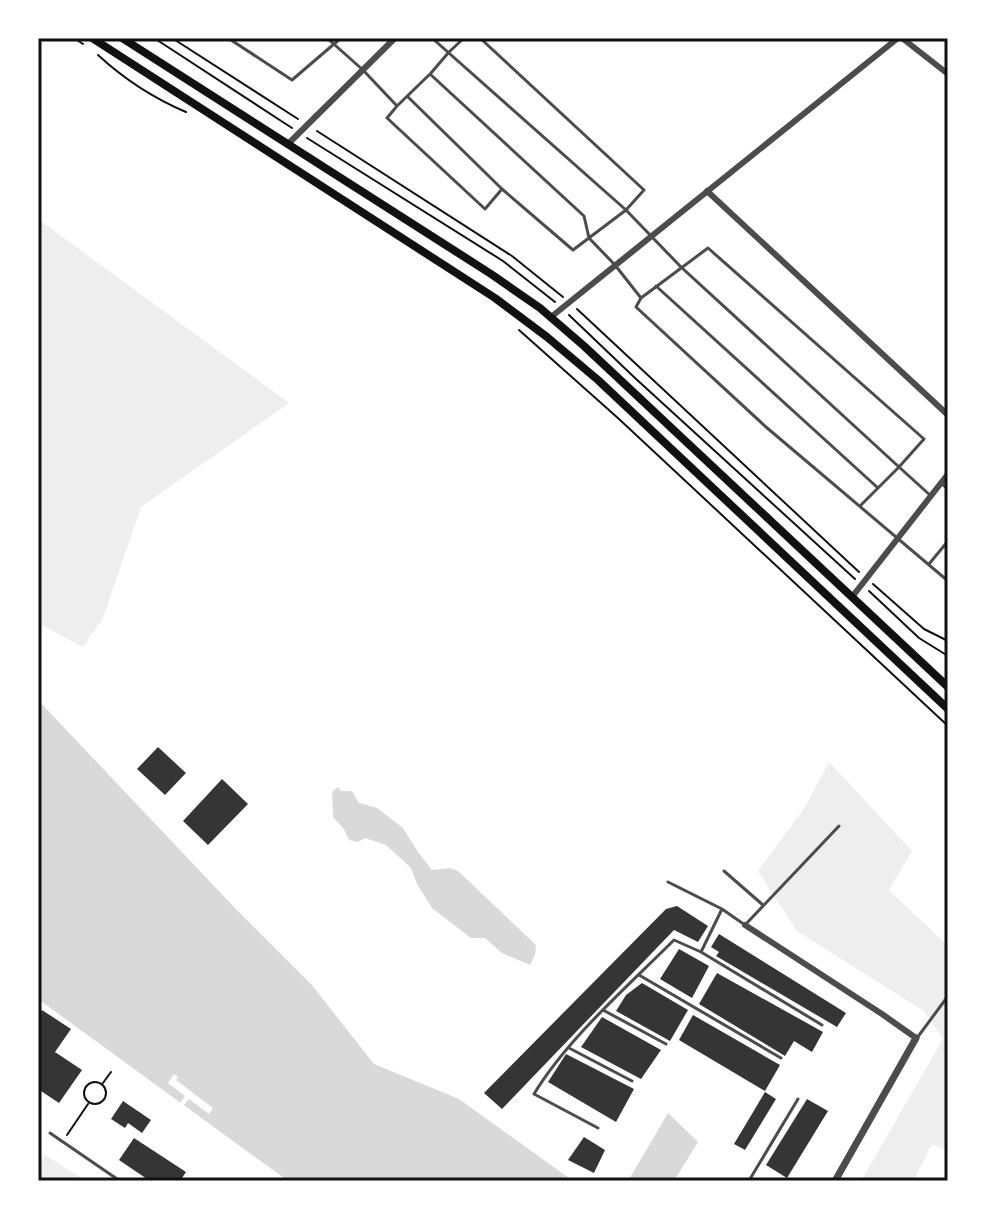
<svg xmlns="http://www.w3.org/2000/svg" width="986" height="1219" viewBox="0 0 986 1219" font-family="'Work Sans',sans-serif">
<rect width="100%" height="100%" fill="#fff"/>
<path fill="#eee" d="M38,219L289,403L141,507L103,618L83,647L38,623Z
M829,762L912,851L889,890L948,946V1151L932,1144L913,1181H861L943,1039L924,1011L797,931L758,871L805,807Z
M45,1155L86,1181H38V1166Z"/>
<path fill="#d9d9d9" d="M38,700L233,906L311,984L374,1064L459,1099L573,1181H288L38,999Z
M338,787L341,791H352L359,803L377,808L403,828L418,852L432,870L450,868L458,871L536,945L535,955L530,965L502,953L485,938H471L432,908L417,884L411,868L386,845L365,838L358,842L349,840L344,829L333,817L332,792Z
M668,1113L698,1142L674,1181H628Z"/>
<path fill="#fff" d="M174,1074L178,1077L176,1080L213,1108L209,1114L189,1099L183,1106L180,1103L185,1096L168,1083Z"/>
<path fill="#353535" d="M158,747L186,773L165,795L137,769Z
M222,779L248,804L208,845L183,821Z
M677,906L708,926L698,942L674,930L502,1109L484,1093L666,909Z
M719,934L846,1013L837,1027L716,956L719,952L711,947Z
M679,949L709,966L692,998L660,979Z
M717,973L823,1032L812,1052L794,1041L785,1056L699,1004Z
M642,983L688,1010L670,1041L616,1011L626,995Z
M42,1010L71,1029L55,1052L82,1070L59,1103L38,1089V1017Z
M693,1015L780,1065L765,1091L679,1040Z
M602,1017L661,1050L641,1079L581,1047Z
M566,1054L634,1089L616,1122L548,1082Z
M765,1092L776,1099L745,1150L734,1144Z
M807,1099L828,1111L787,1178L766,1165Z
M123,1101L151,1120L142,1133L128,1123L125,1128L111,1119Z
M584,1137L605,1150L594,1173L568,1160Z
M134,1138L186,1172L180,1181H150L119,1160Z"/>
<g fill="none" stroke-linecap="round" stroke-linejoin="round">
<path stroke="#111" stroke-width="2" d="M74,38L83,44
M154,38L292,128
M172,38L298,119
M98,55C124,79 153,98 186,112
M317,131L512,256L563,297
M307,138L503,261L555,302
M577,309L859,572
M569,315L635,378L855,579
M519,330L619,419L948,726
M873,584L924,629L948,641
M869,591L919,638L948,656
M84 1093a11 11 0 1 1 22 0a11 11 0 1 1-22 0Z
M103,1083L111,1072
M67,1135L88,1104"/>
<path stroke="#4c4c4c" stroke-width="3" d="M228,38L292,80L341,38
M327,38L363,70L397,106L430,74L584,216L589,238L615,265L641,298L636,307L766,427L948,581
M432,38L626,210L681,267L899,467L861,505
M431,73L449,52L464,38
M408,97L502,189
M397,106L387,118L485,209L502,189L573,250L626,210L644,190L480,38
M656,286L878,488
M641,298L708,248L924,439L899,467L931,496
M941,483L948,489
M929,564L948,541
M724,871L763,905
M668,882L722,909L745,925L839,826
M701,952L822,1025
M639,975L781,1058
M603,1010L666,1044
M917,1038L948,996
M569,1048L632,1081
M598,1128L534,1094C568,1038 628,986 674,940L701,952L722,909
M50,1133L120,1181
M751,1181L750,1179L798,1099"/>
<path stroke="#4c4c4c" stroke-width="6" d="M902,38L948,74
M288,144L395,38
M707,191L948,415
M551,317L898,38
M852,597L948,474
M745,925L882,1014L916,1038"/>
<path stroke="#4c4c4c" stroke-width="7" d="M835,1181L916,1038"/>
<path stroke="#111" stroke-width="8" d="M92,38L495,298L547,337L598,380L948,709
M122,38L491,274L540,308L584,346L948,687"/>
</g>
<rect width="986" height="1219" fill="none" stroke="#ffffff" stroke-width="80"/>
<rect x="40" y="40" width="906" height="1139" fill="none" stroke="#111" stroke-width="3"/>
</svg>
